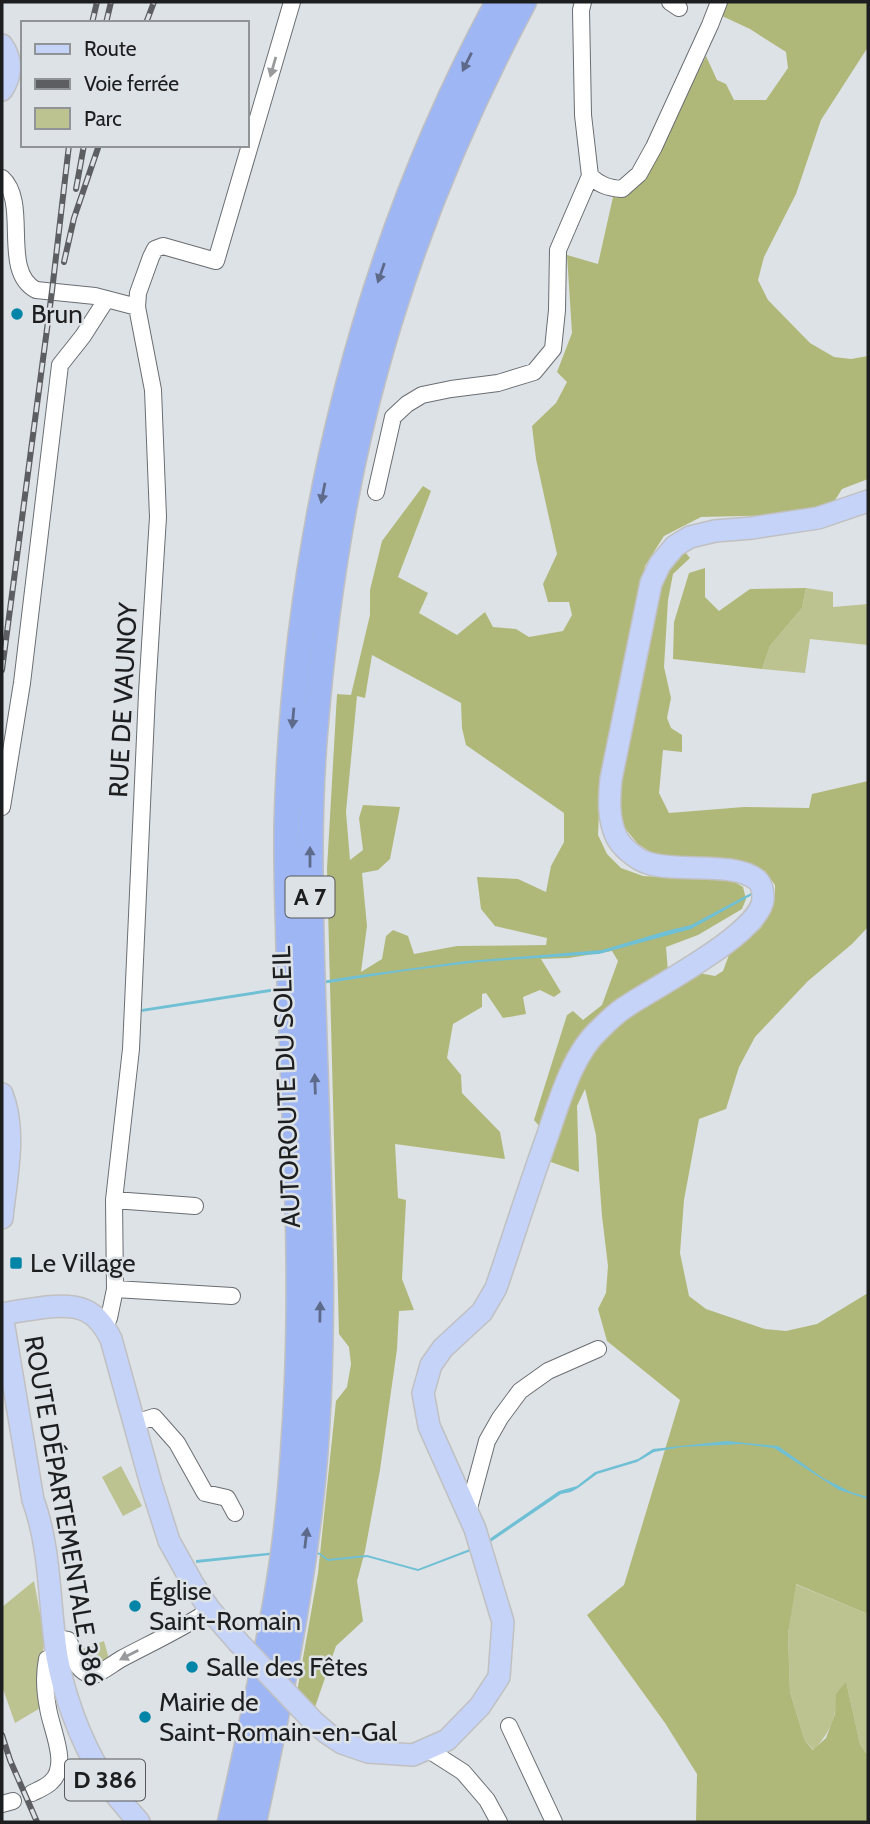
<svg xmlns="http://www.w3.org/2000/svg" width="870" height="1824" viewBox="0 0 870 1824" font-family="Cabin,sans-serif">
<rect width="100%" height="100%" fill="#dde2e6"/>
<path fill="#bcc390" d="M806,588L833,592V607L868,604V645L810,639L805,673L762,669L770,646L802,608Z
M121,1466L142,1506L123,1516L102,1477Z
M34,1581L45,1640L40,1665L42,1707L15,1723L2,1686V1607Z
M795,1584L868,1614V1756L860,1744L846,1681C834,1697 838,1694 835,1712C832,1727 824,1739 814,1750L805,1741L790,1692L788,1634Z
M104,1641L109,1659L94,1668L87,1667L82,1649Z"/>
<path fill="#b0b879" fill-rule="evenodd" d="M726,2H868V47L821,120L796,194L764,257L758,280L768,300L810,343L834,357L851,359L868,356V479L842,489L832,505L785,515L701,517L664,536L645,566L600,788L598,835L607,854L621,868L643,876L733,881L743,887L746,899L742,909L698,935L666,947L668,972L605,1010L540,1127L534,1120L567,1015L573,1011L583,1020L602,1005L618,961L612,951L569,958L541,959L561,992L554,997L540,990L523,997L526,1014L503,1018L486,993L482,994V1007L453,1024L447,1058L461,1075L462,1093L500,1132L505,1159L395,1144L398,1198L406,1200L402,1279L414,1310L399,1311L397,1349L380,1470L365,1551L357,1581L363,1621L336,1646L314,1710L297,1692L318,1573L336,1401L347,1387L351,1364L349,1347L339,1334L327,869L337,694L351,695L370,615V590L382,541L423,486L431,491L398,577L428,593L419,613L457,635L485,612L493,627L516,629L529,637L563,631L572,615L569,602H548L543,584L557,554L536,459L532,426L556,403L567,382L557,372L572,333L567,255L598,264L613,197L625,194L649,170L706,56L717,80L726,84L734,100H766L788,68L786,52L750,29L722,16ZM372,655L461,703L462,728L466,745L564,813V842L551,866L546,892L518,879L477,877L481,909L495,926L547,938L546,945L457,946L414,954L408,936L393,930L386,936L382,959L361,972L367,926L362,873L378,870L390,859L400,807L363,805L359,818L363,850L350,860L346,812L357,696L365,698Z
M685,552L690,558L673,574L668,600L664,667L671,698L667,718L671,728L682,735V752L663,750L659,793L669,813L744,807L809,808L812,794L868,781V927L852,944L808,981L755,1037L739,1067L726,1109L699,1119L684,1200L680,1253L689,1296L706,1309L765,1329L786,1331L817,1324L868,1293V1614L796,1584L788,1634L790,1692L805,1741L813,1750L826,1738L835,1714L836,1694L846,1681L860,1744L868,1756V1822H696L697,1774L665,1723L587,1615L624,1585L680,1400L607,1341L598,1309L606,1293L608,1266L602,1216L596,1135L585,1089L577,1106L579,1172L548,1161L567,1095L590,1050L612,1025L699,973L715,976L723,971L729,955L761,928L775,899V885L765,871L752,867L657,856L638,844L623,826L618,798L654,601L668,567Z
M705,568V597L719,611L750,589L806,588L802,608L770,646L762,669L673,659L674,622L689,573Z"/>
<path fill="#6fbfd5" d="M751,893L752,895L691,929L599,954L479,962L405,971L141,1012L142,1009L354,976L467,961L602,950L666,931L691,925Z
M727,1441L778,1446L823,1478L851,1492L868,1497V1499L839,1490L774,1448L742,1444L682,1447L654,1452L637,1462L597,1474L578,1488L571,1492L561,1494L486,1545L485,1542L559,1491L577,1486L595,1472L638,1459L653,1449Z
M475,1547L476,1549L418,1571L367,1557L328,1561L320,1555L308,1551L196,1563V1560L308,1549L320,1553L328,1559L367,1555L418,1569Z"/>
<g fill="none" stroke-linecap="round" stroke-linejoin="round">
<defs>
<path id="minor" d="M583,2L581,10L583,115L590,176C600,185 608,188 622,189L639,174L654,147L710,25L719,2
M670,2L679,8
M2,178C30,203 0,271 36,290L95,296L137,307
M376,492L393,417L407,404L422,395L451,389L498,383L534,372L553,349L557,310L558,250L590,176
M2,807L22,683L60,365L83,336L106,300
M114,1200L195,1206
M115,1289L232,1296
M104,1326L109,1318L115,1289L114,1200L131,1049L147,693L158,517L153,390L137,307L138,293L151,257L155,249L163,246L216,261L292,2
M135,1423L154,1417L177,1443L205,1493L227,1498L235,1513
M468,1512L487,1441L500,1418L520,1391L548,1371L598,1349
M55,1638L68,1640C78,1657 71,1668 92,1676C103,1672 111,1665 121,1659C151,1643 182,1629 210,1610
M509,1726L554,1822
M427,1749L463,1772L487,1800L499,1822
M32,1793C38,1790 46,1787 51,1782C70,1765 51,1729 48,1708C45,1693 44,1674 47,1659L57,1656
M2,1804L13,1801"/>
<path id="major" d="M2,45C12,59 12,75 2,90
M2,1094C17,1132 6,1178 2,1218
M2,1314C17,1311 32,1309 47,1307C80,1304 96,1309 111,1339L151,1484L169,1541L193,1584L210,1610L238,1642
M2,1315L33,1500C51,1548 49,1607 57,1657C64,1695 80,1739 100,1772C110,1790 125,1806 139,1822
M314,1722L327,1733L342,1743L368,1752L413,1755L447,1740L480,1706L499,1677L503,1622L475,1529L429,1426L423,1393L431,1365L443,1348L482,1312L496,1288C513,1238 529,1187 547,1137C559,1103 572,1054 600,1029C607,1022 615,1014 624,1008C653,988 761,933 763,899C763,892 762,884 757,880C735,861 676,873 648,863C637,860 621,847 616,836C608,818 609,799 611,779L651,583L660,564L675,546L690,537L715,531L752,528L818,518L868,501"/>
<path id="highway" d="M230,1822C247,1746 264,1670 277,1593C286,1541 291,1488 294,1435C305,1280 294,1123 289,968C288,915 285,862 287,809C297,529 364,249 498,2
M254,1822C277,1716 299,1609 311,1500C319,1429 321,1357 321,1285C320,1176 315,1067 312,958C310,883 309,808 315,734C325,609 343,486 377,365C412,239 462,118 524,2"/>
</defs>
<use href="#minor" stroke="#6a6e72" stroke-width="18"/>
<use href="#major" stroke="#c0c0c1" stroke-width="24"/>
<use href="#highway" stroke="#c0c0c1" stroke-width="27"/>
<use href="#minor" stroke="#fff" stroke-width="16"/>
<use href="#major" stroke="#c5d3f8" stroke-width="21"/>
<use href="#highway" stroke="#9eb6f4" stroke-width="24"/>
<defs>
<path id="rail" d="M92,23L97,2
M106,23L111,2
M146,23L154,2
M76,189L84,145
M64,262L74,218L99,145
M2,670L52,291L69,145
M2,1735L10,1760L37,1822"/>
</defs>
<use href="#rail" stroke="#5c5e61" stroke-width="6"/>
<use href="#rail" stroke="#dde2e6" stroke-width="3.5" stroke-dasharray="10" stroke-linecap="butt"/>
<defs>
<path id="major-bridge" d="M238,1642L314,1722"/>
</defs>
<use href="#major-bridge" stroke="#c0c0c1" stroke-width="24" stroke-linecap="butt"/>
<use href="#major-bridge" stroke="#c5d3f8" stroke-width="21"/>
</g>
<defs><path id="oneway-solid" d="M-6-.8H1V-3.2L6.5 0L1 3.2V.8H-6Z" transform="scale(1.75)"/></defs>
<g fill="#5e6a8a">
<use href="#oneway-solid" transform="translate(467 62) rotate(116)"/>
<use href="#oneway-solid" transform="translate(381 273) rotate(109)"/>
<use href="#oneway-solid" transform="translate(323 493) rotate(101)"/>
<use href="#oneway-solid" transform="translate(293 718) rotate(95)"/>
<use href="#oneway-solid" transform="translate(310 857) rotate(-90)"/>
<use href="#oneway-solid" transform="translate(315 1084) rotate(-92)"/>
<use href="#oneway-solid" transform="translate(320 1312) rotate(-89)"/>
<use href="#oneway-solid" transform="translate(306 1538) rotate(-83)"/>
</g>
<g fill="#999a9b">
<use href="#oneway-solid" transform="translate(273 67) rotate(106)"/>
<use href="#oneway-solid" transform="translate(129 1655) rotate(153)"/>
</g>
<g fill="#0084a7" stroke="#dde2e6" stroke-width="2.5">
<circle cx="17" cy="314" r="7"/>
<rect x="9" y="1256" width="14" height="14" rx="3.5"/>
<circle cx="135" cy="1606" r="7"/>
<circle cx="192" cy="1667" r="7"/>
<circle cx="145" cy="1717" r="7"/>
</g>
<g text-anchor="middle" stroke-width="5" stroke-linejoin="round" paint-order="stroke">
<g fill="#dde2e6" stroke="#57595b" stroke-width="2">
<rect x="285.5" y="876.5" width="49" height="41" rx="5"/>
<rect x="65" y="1759.5" width="80" height="41" rx="5"/>
</g>
<g font-size="24" font-weight="bold" fill="#1d1e20">
<text x="310" y="905">A 7</text>
<text x="105" y="1788">D 386</text>
</g>
<g font-size="26" fill="#1d1e20" stroke="#dde2e6" text-anchor="start">
<text x="31" y="323">Brun</text>
<text x="30" y="1272">Le Village</text>
<text x="149" y="1600">Église<tspan x="149" dy="30">Saint-Romain</tspan></text>
<text x="206" y="1676">Salle des Fêtes</text>
<text x="159" y="1711">Mairie de<tspan x="159" dy="30">Saint-Romain-en-Gal</tspan></text>
</g>
<g font-size="26" fill="#1d1e20" stroke="#dde2e6">
<text transform="translate(123 700) rotate(-87)" y="9">RUE DE VAUNOY</text>
<text transform="translate(286 1087) rotate(-92)" y="9">AUTOROUTE DU SOLEIL</text>
<text transform="translate(64 1511) rotate(80)" y="9">ROUTE DÉPARTEMENTALE 386</text>
</g>
</g>
<rect width="870" height="1824" fill="none" stroke="#1d1e20" stroke-width="7"/>
<rect x="21" y="21" width="228" height="126" fill="#dde2e6" stroke="#909497" stroke-width="2"/>
<rect x="35" y="44" width="35" height="10" fill="#c5d3f8" stroke="#909497" stroke-width="2"/>
<text x="84" y="56" font-size="21" fill="#1d1e20">Route</text>
<rect x="35" y="79" width="35" height="10" fill="#5c5e61" stroke="#909497" stroke-width="2"/>
<text x="84" y="91" font-size="21" fill="#1d1e20">Voie ferrée</text>
<rect x="35" y="108" width="35" height="21" fill="#bcc390" stroke="#909497" stroke-width="2"/>
<text x="84" y="126" font-size="21" fill="#1d1e20">Parc</text>
</svg>
